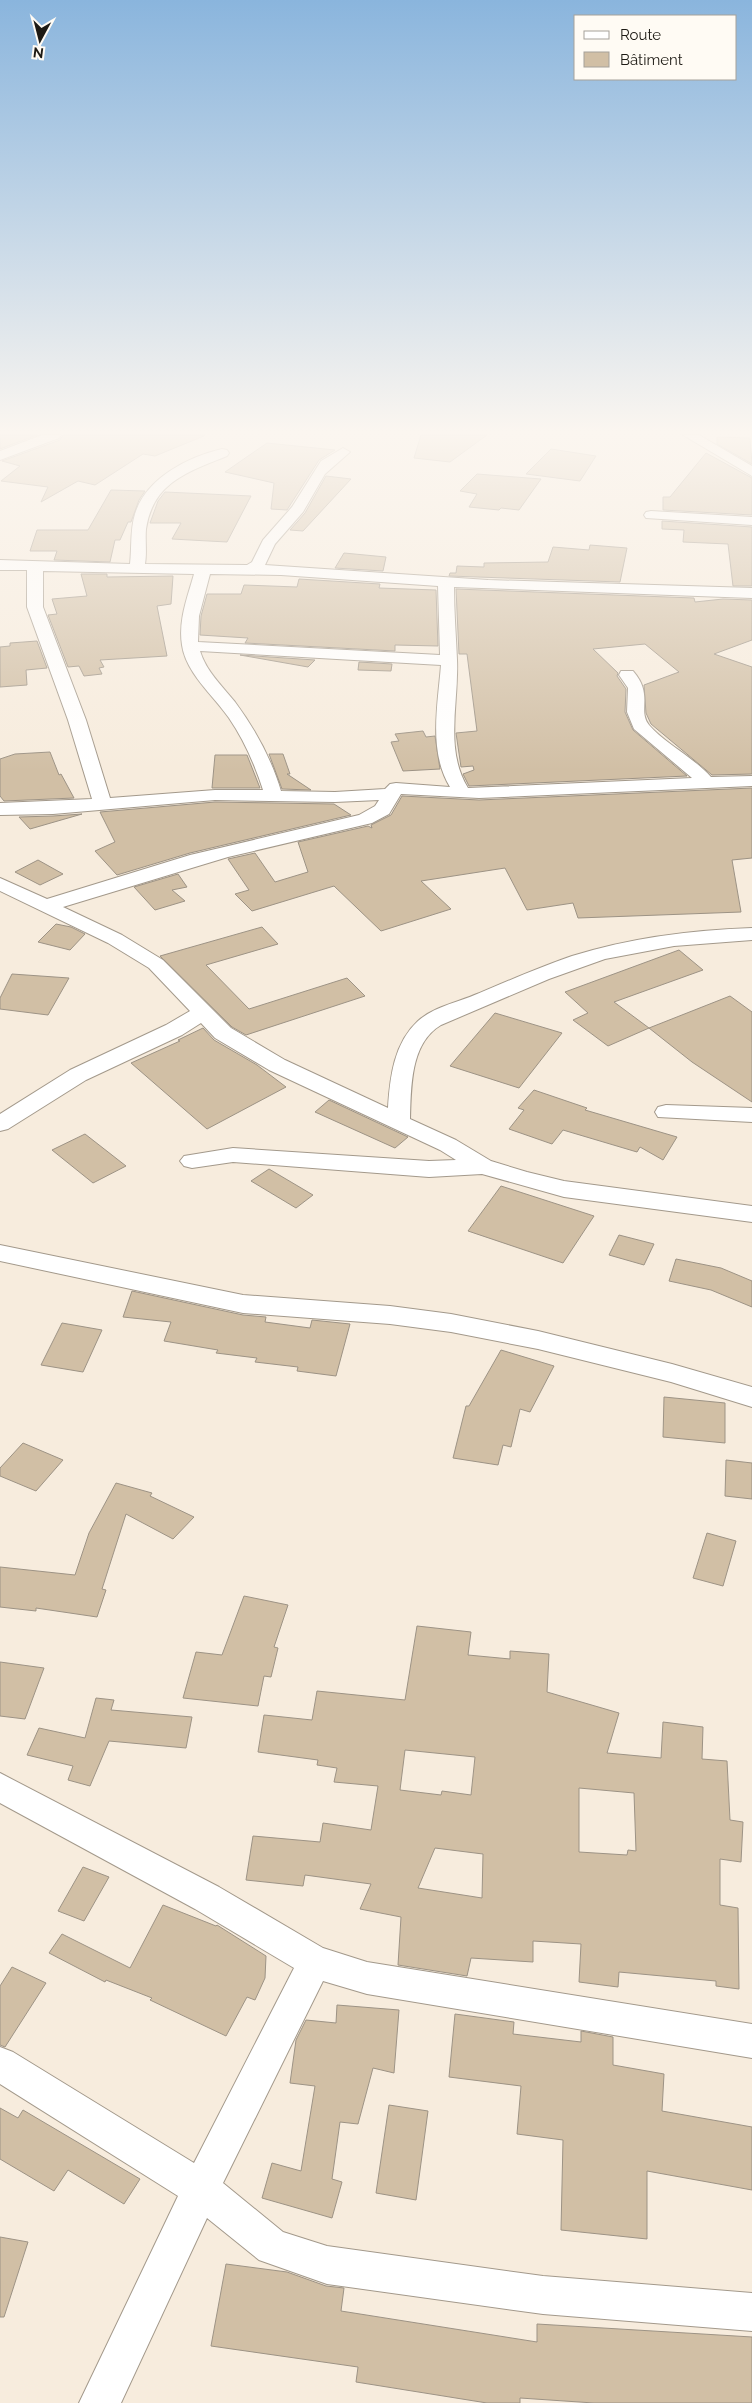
<svg xmlns="http://www.w3.org/2000/svg" width="752" height="2403" viewBox="0 0 752 2403" font-family="Raleway,sans-serif">
<rect width="100%" height="100%" fill="#f7ecdd"/>
<path fill="#d1bfa5" stroke="#9d9385" fill-rule="evenodd" d="M0,435H37L0,449Z
M63,435H204V436L155,456L143,454L95,485L78,481L41,502L48,487L1,481L20,466L2,461L60,440Z
M421,435H487L450,462L414,458Z
M717,437L750,438L752,464L717,444Z
M267,443L335,450L319,460L287,510L271,509L274,483L225,472Z
M551,449L596,456L580,481L526,474Z
M706,453L752,478V515L663,510V497H670Z
M477,474L541,479L519,510L501,508L499,510L469,507L477,494L460,491Z
M326,476L351,479L303,531L290,530L305,513Z
M111,490L145,491L139,500L131,522H128L120,540H115L110,562L54,560L57,551H30L37,530H88Z
M165,492L251,496L227,542L172,539L181,523H150L158,501Z
M662,521L752,527V586H733L728,544L683,542L684,530L662,529Z
M590,545L627,548L620,582L449,576L450,573H456L457,566L484,567V563L548,562L553,547L589,550Z
M344,553L386,557L383,571L335,568Z
M81,574H107V577L173,576L171,604L157,606L167,656L100,660L104,667L99,668L102,674L84,676L79,666L68,667L48,615L57,614L52,599L87,596Z
M299,579L380,584L379,588L436,590L438,646L395,645V651L245,643L248,638L200,635L201,616L207,594H241L244,585L297,587Z
M456,589L694,598L695,602L723,599L752,600V640L714,654L752,667V774L712,775L651,724L646,713L644,685L679,672L645,644L593,649L618,673L617,676L626,689L625,712L633,730L687,776L469,786L463,774L474,770L473,766L461,767L456,733L477,731L467,654H459Z
M37,641L47,668L26,670L27,685L0,687V647L10,646V643Z
M240,655L315,660L308,667Z
M359,662L392,664L391,671L358,670Z
M423,731L426,737L435,736L440,769L403,771L391,742L399,741L395,734Z
M50,752L59,775L61,774L74,798L4,801L0,796V759L15,754Z
M269,754H283L290,774H287L311,790L282,789Z
M215,755H247L260,788H212Z
M752,788V858L732,860L741,912L578,918L573,903L527,910L505,868L421,881L451,909L381,931L334,886L252,911L235,894L249,890L228,859L255,853L275,882L308,872L298,842L368,826L372,828L371,825L391,815L402,796L479,800Z
M215,802L334,804L351,815L190,853L117,875L95,851L115,842L100,812Z
M82,814L30,829L19,817L53,816Z
M38,860L63,874L40,885L15,872Z
M178,874L187,887L172,890L185,901L155,910L134,887Z
M56,924L71,927L85,934L70,950L38,942Z
M262,927L278,944L206,965L249,1009L347,978L365,996L246,1035L232,1027L160,956Z
M679,950L703,970L614,1002L649,1028L608,1046L573,1020L588,1013L565,992Z
M12,974L69,978L48,1015L0,1009V998Z
M730,996L752,1012V1102L692,1062L649,1028Z
M495,1013L562,1033L519,1088L450,1066Z
M203,1028L214,1040L257,1065L286,1087L207,1129L131,1063L180,1041L178,1040Z
M534,1090L587,1108L585,1110L677,1137L663,1160L640,1147L637,1152L563,1130L552,1144L509,1129L524,1110L518,1108Z
M329,1100L408,1137L395,1148L315,1112Z
M85,1134L126,1166L93,1183L52,1150Z
M269,1169L313,1195L296,1208L251,1181Z
M501,1186L594,1216L563,1263L468,1231Z
M619,1235L654,1244L644,1265L609,1255Z
M676,1259L721,1268L752,1281V1307L711,1290L669,1281Z
M132,1291L243,1315L266,1317L265,1322L310,1328L312,1320L350,1324L336,1376L297,1371L298,1367L255,1362L257,1358L216,1353L218,1350L164,1341L171,1322L123,1317Z
M62,1323L102,1330L83,1372L41,1365Z
M501,1350L554,1366L530,1412L520,1409L511,1447L503,1445L498,1465L453,1458L466,1406H469Z
M664,1397L725,1403V1443L663,1437Z
M23,1443L63,1460L36,1491L0,1476V1468Z
M726,1460L752,1463V1499L725,1496Z
M116,1483L152,1493L150,1496L194,1517L173,1539L126,1514L102,1589L106,1590L97,1617L36,1608V1611L0,1607V1567L75,1575L89,1533Z
M707,1533L736,1541L723,1586L693,1578Z
M244,1596L288,1605L274,1647L278,1648L271,1677L264,1676L258,1706L183,1698L196,1652L222,1655Z
M417,1626L471,1632L468,1655L510,1659V1651L549,1654L547,1692L619,1713L607,1753L661,1758L663,1722L703,1727L702,1759L727,1761L730,1820L743,1822L741,1862L720,1859V1905L738,1908L739,1989L716,1986V1981L619,1972L618,1987L579,1982L581,1944L533,1941V1962L471,1958L467,1976L398,1965L401,1917L360,1909L371,1884L305,1875L303,1886L246,1880L253,1836L320,1842L323,1823L371,1830L378,1786L334,1782L337,1768L317,1765L318,1760L258,1752L264,1715L312,1720L317,1691L405,1700ZM405,1750L475,1757L471,1795L442,1791L441,1795L400,1790ZM579,1788L634,1793L636,1851L628,1850L627,1855L579,1852ZM435,1848L483,1854L482,1898L418,1888Z
M0,1662L44,1668L25,1719L0,1716Z
M96,1698L114,1700L111,1710L192,1717L186,1748L109,1741L90,1786L68,1780L73,1766L27,1755L39,1728L85,1738Z
M83,1867L109,1877L84,1921L58,1911Z
M163,1905L216,1926L217,1925L266,1956L265,1978L255,2000L247,1997L226,2036L150,2000L152,1998L106,1980L105,1982L49,1953L62,1934L130,1968Z
M12,1967L46,1983L5,2047L0,2045V1986Z
M337,2005L399,2010L394,2073L373,2068L358,2124L340,2122L332,2179L342,2182L332,2218L262,2198L272,2163L301,2171L315,2086L290,2083L296,2040L306,2020L336,2023Z
M455,2014L514,2022L513,2034L581,2042V2031L613,2037V2065L664,2074L662,2111L752,2127V2190L647,2171V2239L561,2230L563,2140L517,2134L521,2086L449,2077Z
M389,2105L428,2111L416,2200L376,2193Z
M0,2108L18,2118L23,2110L140,2179L124,2204L68,2170L54,2191L0,2159Z
M0,2237L28,2242L4,2317H0Z
M226,2264L287,2272L326,2286L344,2288L341,2311L537,2342V2324L752,2337V2403H594L520,2398V2403H487L356,2382L358,2367L211,2346Z"/>
<g fill="none" stroke-linecap="round" stroke-linejoin="round">
<defs>
<path id="street" d="M42,435H61L59,438L0,460V451Z
M683,435H699L752,466V476Z
M343,448L350,452L325,474L303,512L275,544L265,565L488,580L752,588V598L454,587C454,612 456,635 457,660C459,703 444,749 468,788L692,778L634,729L627,712L628,688L619,675L621,671H633C654,695 637,710 649,725C664,743 693,757 711,777L752,776V786L479,798L401,794L389,814L372,823L228,857L63,907L122,935L163,960L231,1028L285,1060L388,1108C390,1077 394,1043 418,1021C433,1007 459,1002 477,994C508,981 540,967 572,956C630,938 691,930 752,928V940L674,946L605,959L549,979L441,1025C410,1043 411,1088 410,1119L456,1140L491,1161L527,1172L564,1181L752,1206V1222L564,1197L482,1174L429,1177L233,1162L192,1168L184,1166L180,1161L184,1156L233,1148L429,1161L456,1160L440,1150L269,1070L215,1038L201,1023L182,1035L86,1080L8,1129L0,1131V1114L70,1070L166,1025L190,1011L149,968L108,943L0,891V878L47,899L190,855L359,815L375,806L379,800L335,802L215,800L53,814L0,815V803L92,799L68,720L27,607V570H0V560L130,564C132,547 130,530 135,514C146,478 188,457 222,449L227,450L229,453L227,456C188,472 153,482 146,529C145,541 147,552 145,564L247,565L252,562L263,540L292,507L321,461ZM43,571L194,574C188,596 178,620 182,645C186,673 213,695 229,718C244,740 255,765 263,790H215L110,798L86,720L43,607ZM210,574L281,575L438,586L440,655L198,642L199,616ZM200,651L441,665C438,704 428,751 450,787L396,783L390,784L385,789L335,792L281,791C271,758 255,729 235,702C222,686 206,671 200,651Z
M651,511L752,517V525L646,518L644,515L646,512Z
M666,1105L752,1108V1122L658,1117L655,1112L658,1107Z
M0,1245L243,1295L390,1306L451,1314L538,1331L672,1364L752,1387V1407L671,1382L538,1349L451,1332L390,1324L243,1313L0,1261Z
M0,1773L219,1887L323,1948L367,1962L752,2024V2058L367,1994L323,1981L223,2183L283,2232L327,2246L543,2276L752,2293V2331L543,2314L327,2284L259,2260L207,2218L121,2403H79L178,2196L0,2084V2047L13,2052L194,2163L294,1968L195,1909L0,1803Z"/>
</defs>
<use href="#street" stroke="#a3998b" stroke-width="2"/>
<use href="#street" fill="#fff" fill-rule="evenodd"/>
</g>
<linearGradient id="sky" x2="0" y2="1"><stop stop-color="#8ab5dd"/><stop offset="0.56" stop-color="#fbf6f0"/><stop offset="1" stop-color="#fbf6f0" stop-opacity="0"/></linearGradient>
<rect width="752" height="771" fill="url(#sky)"/>
<rect x="574" y="15" width="162" height="65" fill="#fffbf4" stroke="#a5a19a"/>
<rect x="584" y="31" width="25" height="8" fill="#ffffff" stroke="#a5a19a"/>
<text x="620" y="40" font-size="15" fill="#1d1a14">Route</text>
<rect x="584" y="52" width="25" height="15" fill="#d1bfa5" stroke="#a5a19a"/>
<text x="620" y="65" font-size="15" fill="#1d1a14">Bâtiment</text>
<g transform="translate(40 40) rotate(187)" stroke="#fffbf4" stroke-width="4" paint-order="stroke">
<path d="M0-4L9 19L0 12L-9 19Z" fill="#1d1a14"/>
<text y="-8" font-size="14" font-weight="bold" text-anchor="middle" fill="#1d1a14">N</text>
</g>
</svg>
